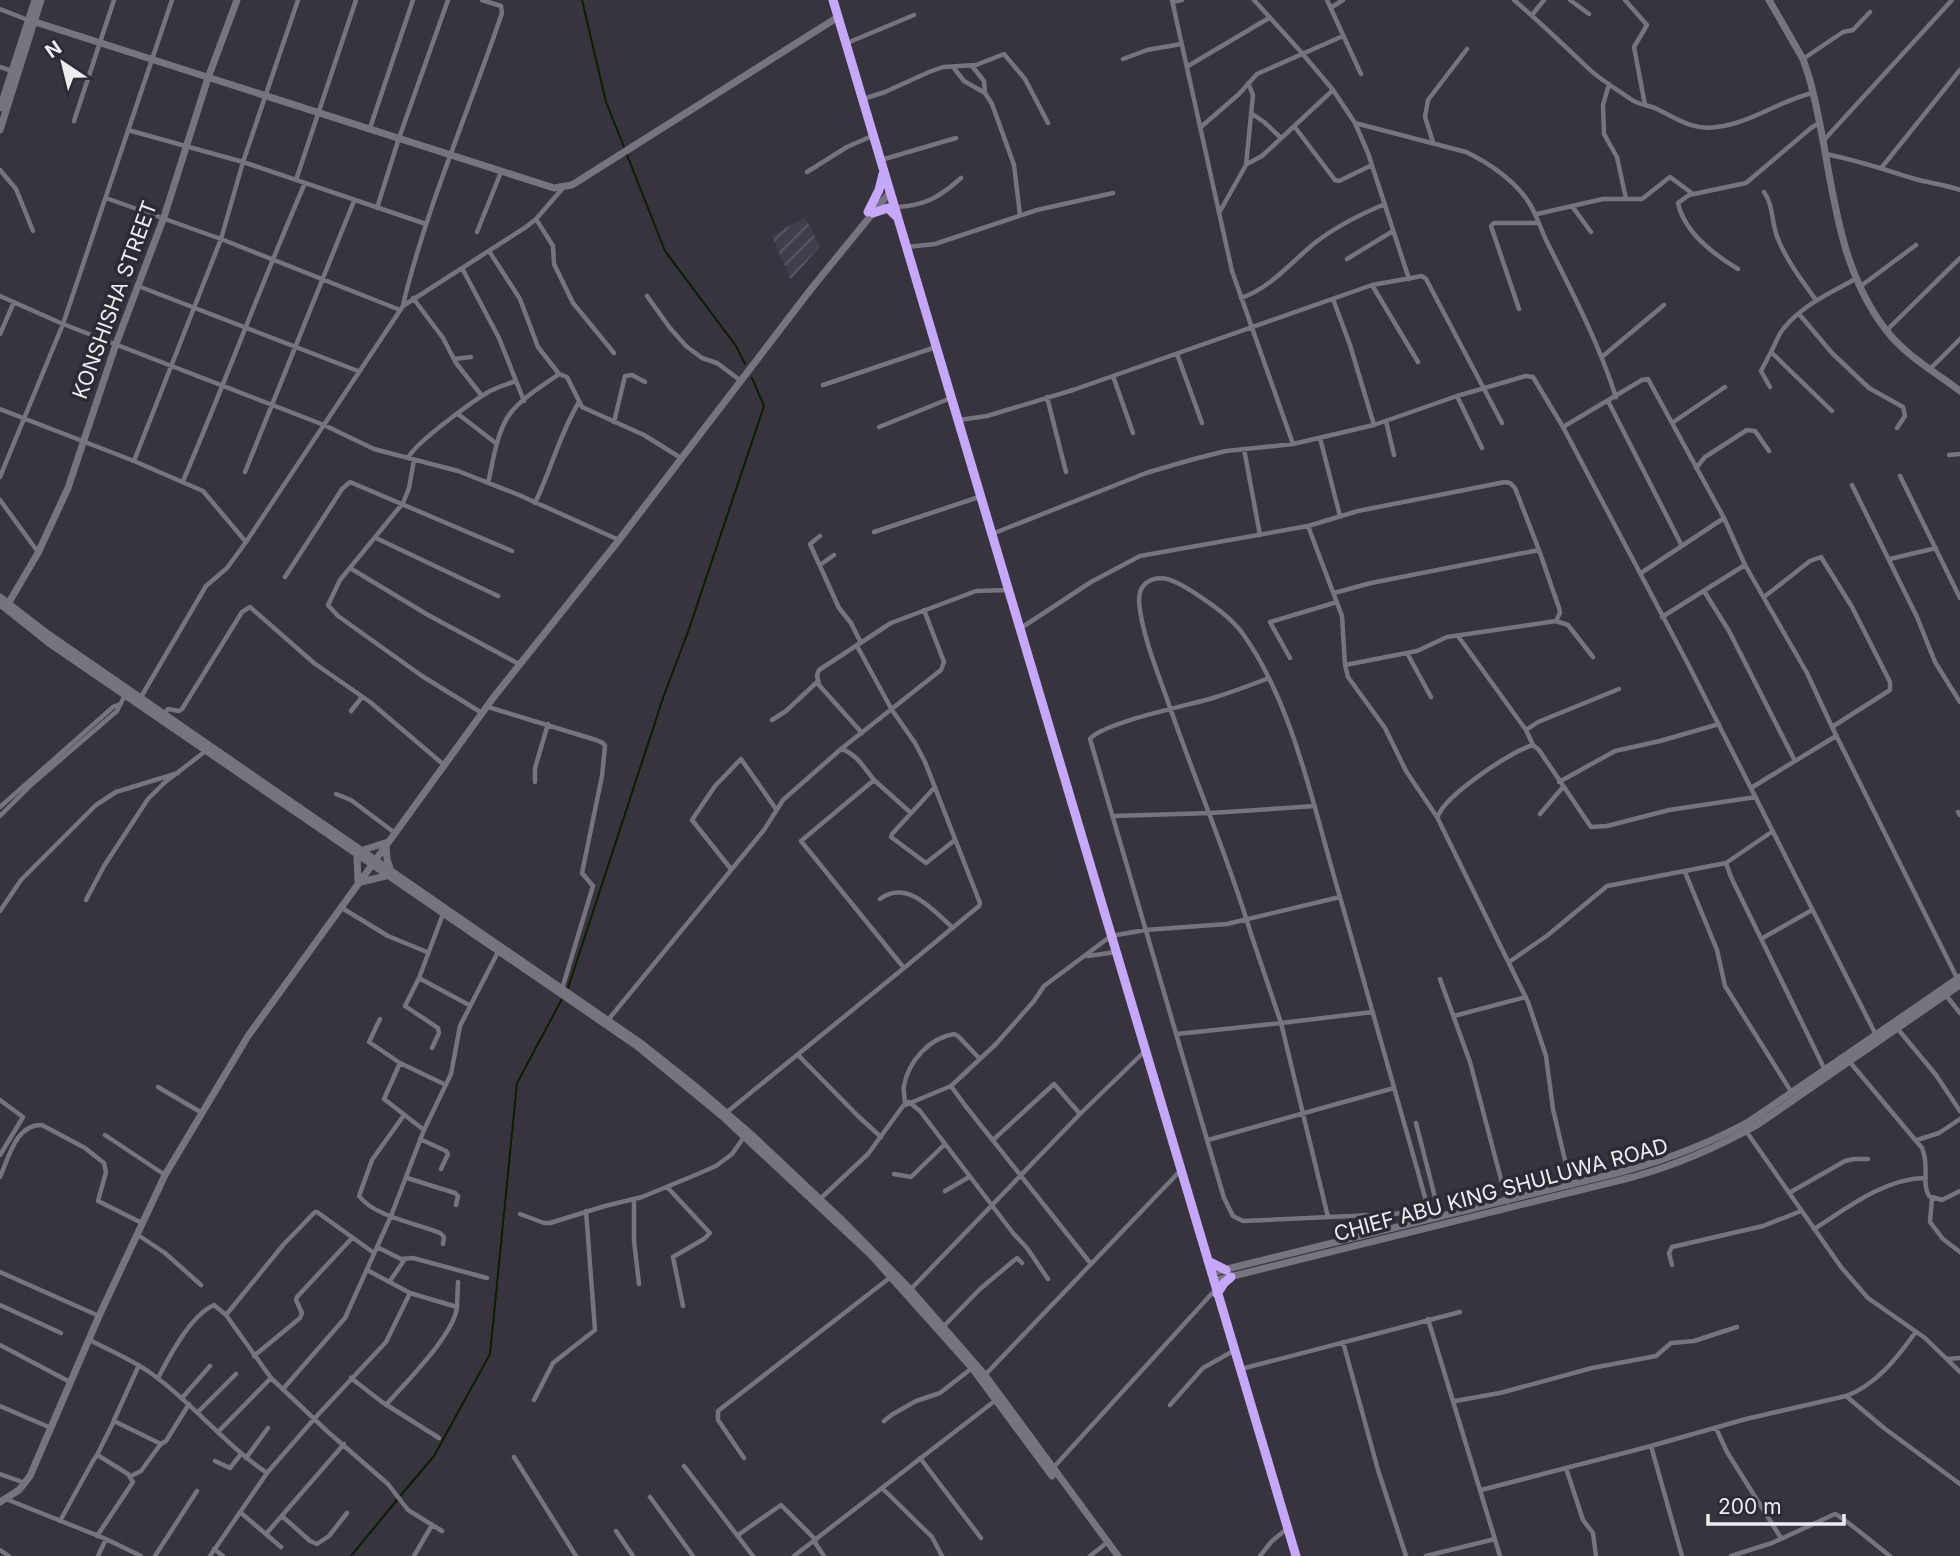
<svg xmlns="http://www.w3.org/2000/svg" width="1960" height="1556" viewBox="0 0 1960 1556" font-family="Inter,sans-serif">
<defs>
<pattern id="industrial-furrows" width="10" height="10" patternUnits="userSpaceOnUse" patternTransform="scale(1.75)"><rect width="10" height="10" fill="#423d4c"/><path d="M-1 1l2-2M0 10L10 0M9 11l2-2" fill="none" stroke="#5e5966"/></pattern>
</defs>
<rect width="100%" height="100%" fill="#37343e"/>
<path fill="url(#industrial-furrows)" d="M805,217L820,246L791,280L772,236Z"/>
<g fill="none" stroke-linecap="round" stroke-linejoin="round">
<path stroke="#0c1e00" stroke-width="2" d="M582,0L606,102L624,147
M627,155L665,251L736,346L745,364
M568,988L664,695L688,632L764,406L752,378
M401,1495L434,1456L490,1354L517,1083L562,999
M351,1556L397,1500"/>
<path stroke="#77737f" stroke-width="4.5" d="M1172,0L1232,271L1293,444
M1254,0L1302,53L1333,90L1355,123L1368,153L1409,279
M1327,0L1361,74
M1514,0C1540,22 1564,45 1589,69C1602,81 1618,90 1632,100C1639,105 1649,105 1657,109C1677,119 1694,131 1717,127C1751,123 1779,101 1812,93
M1570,0L1589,14
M1625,0L1647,25L1634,47L1645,105
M1173,2L1182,0
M1332,7L1343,0
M0,9L28,20
M1532,15L1544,0
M847,43L914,15
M1123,59L1147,50L1181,44
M1803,59L1843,32L1853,30L1870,12
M972,66L984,81L985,93L992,104L1014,165L1020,215
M1188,66L1269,18
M0,67L12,71
M953,67L964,81L985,93
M1609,84L1603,105L1604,134L1617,157L1626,199
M863,99L885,92L929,72L943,67L976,65L1004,54L1025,79L1048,123
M1251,113L1264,122L1281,138
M74,121L114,0
M1355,123L1466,152C1487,162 1511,178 1525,197C1536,211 1539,225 1546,240C1573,294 1597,339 1616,397
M1294,126L1335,180L1339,181L1372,165
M1201,127L1239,94L1257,74L1343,36
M370,128L413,0
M128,130L243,162L426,224
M1824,140L1952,0
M1433,142L1425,117L1428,100L1467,49
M1826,154C1856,160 1883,169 1912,178C1927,183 1944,184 1960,190
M881,160L956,138
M1247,164L1262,156L1333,90
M1882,167L1960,70
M0,170L16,189L33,231
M807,172L847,147L872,136
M296,180L356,0
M1764,192C1774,206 1771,223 1778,239C1787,261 1802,281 1816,300
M106,198L221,239L400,310
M1572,206L1591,232
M896,207C924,206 940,197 961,178
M377,208L399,138L448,0
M1219,213L1246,165L1253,95L1248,83
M1537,214L1603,199H1642L1670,177L1693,194
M536,219L553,246L554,264L573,303L614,353
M477,232L501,172
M907,247L935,244L1037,210L1113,193
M489,251L520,299L538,347L559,374L567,377L582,407L644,435L681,458
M1347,259L1393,231
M462,268L499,338L524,401
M1738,269C1713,254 1684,232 1678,203L1689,195L1746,183L1811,128L1819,123
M1372,285L1418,362
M138,286L358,371
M1861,286L1916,245
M0,296L63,324L324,425L374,449L458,471L519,495L619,540
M647,296L670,328L686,346L702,358L717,363L741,381
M413,298L443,338L456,363L482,396
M1241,298C1271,288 1292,261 1316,242C1337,226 1361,214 1385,204
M1333,299L1350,345L1374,425
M403,305C427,205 469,111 502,13L501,6L482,0
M1519,309L1491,226L1494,223H1538
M1799,314L1832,353L1869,388L1903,407L1905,416L1897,428
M1887,330L1960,258
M0,334L14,302
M1177,354L1202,423
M1603,356L1664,305
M454,359L471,357
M1930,369L1960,339
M1113,376L1133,433
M823,385L936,347
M1770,387L1761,371L1771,352
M1457,396L1482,448
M1047,397L1066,472
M1608,401L1682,546
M0,409L134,461L203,491L246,542
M1832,411L1771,352C1775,345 1779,333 1784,328C1802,305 1832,292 1857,278
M458,414L497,444
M959,420L987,416L1073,390L1372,285L1422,276L1426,279L1502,423
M1386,421L1394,455
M614,422L625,376L632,375L645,382
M1672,423L1725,387
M879,427L951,398
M1563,427L1642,380L1648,379L1724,518L1745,565L1807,673L1832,727L1890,690V682L1852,607L1821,557L1810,561L1764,597
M1320,438L1340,516
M1244,449L1260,535
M1949,455L1960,454
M408,458C416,442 473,401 490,391C498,387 507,384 516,381
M414,460L409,488L403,503L340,580L328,605L338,616L422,676L482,713
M134,461L221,239L243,162L298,0
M1696,468L1705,457L1747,430L1755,431L1769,451
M245,472L354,201
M1900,476L1960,598
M0,477L63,324L172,0
M183,481C225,383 262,282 305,183
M488,483C493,462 496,437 507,418C518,400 542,386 559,374
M1852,485L1917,617L1935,662L1960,702
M0,500L38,552
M535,503C551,470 560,433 579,402
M1308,526L1342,616L1345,665L1348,677L1385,728L1406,771L1437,817L1528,1002L1546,1056L1553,1109L1571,1186
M874,532L979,497
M992,534L1146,473L1194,459L1226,451L1293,444L1374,425L1457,396L1526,376L1533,377L1563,427L1688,664L1877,1037
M820,536L810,544L839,608L851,623L861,643
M376,538L498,596
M1539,550L1559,608L1560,613L1556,621
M1890,559L1936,548
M820,565L834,555
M350,568L428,615L519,664
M1641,573L1724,518
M285,577L342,489L350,482L512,551
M1704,591L1729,631L1795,761
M1662,617L1745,565
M1021,628L1091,582L1140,556L1308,526L1358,511L1505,482L1510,483L1515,488L1539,550L1371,583L1334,593
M1458,636L1526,730
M857,646L892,710L915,743L925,762L980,903L979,906L904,968
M1407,653L1431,697
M1290,658L1270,622L1337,602
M1345,665L1417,651L1447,637L1556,621L1568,625L1593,657
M1269,678C1251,685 1232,692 1213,698C1190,705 1101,723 1090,739L1224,1198L1233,1216L1243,1221L1393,1214L1420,1211L1425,1207L1426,1201L1416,1165L1340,897
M1619,689L1538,722L1526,730L1533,745L1539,750L1591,827L1607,826L1669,810L1756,797
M141,697L206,586L227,568L246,542L403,306L526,227L536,219L563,188
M488,707L596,740L603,743L605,746L602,776L582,873L593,886L562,989
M351,711L362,697
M164,713L168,709L179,711L182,709L242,612L250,607L314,663L370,702L444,765
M772,720L786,711L817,682
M1832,727L1958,980
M862,733L819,685L817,675L819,670L891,623L976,591L1008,590
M874,780L911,813
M535,782V768L548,724
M1559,782L1615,751L1660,741L1719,724
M935,787L892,834L891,837L926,863L955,840
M1751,788L1836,736
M336,794L351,800L395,833
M0,807L113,707L119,705
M1958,812L1960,815
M1540,814L1563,787
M0,816L31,785L117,711L126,693
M1113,816L1211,813L1315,806
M1438,816C1446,795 1511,751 1533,745
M1726,863L1731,877L1825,1070
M731,869L692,820L715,786L741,759L776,809
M1685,872L1717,950L1725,986L1792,1093
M880,899C907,879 933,910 953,928
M86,900L104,866L148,799L164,783L207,750
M342,908L388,936L427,952
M0,911L21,880L96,805L116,792L178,773
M1761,939L1812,910
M1088,956L1116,952
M1509,962L1548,935L1607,886L1726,863L1773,831
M419,978L469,1005
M1440,979L1470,1062L1507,1202
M1945,994L1960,1013
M1454,1016L1526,997
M380,1019L369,1042L400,1063
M608,1020L764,830L783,800L841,749L941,670L944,662L924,610
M1897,1028L1936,1075L1960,1111
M432,1048L439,1033L438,1028L405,1006L419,978L443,914
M799,1056L859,1117L881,1137
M1849,1061L1922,1148C1930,1166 1921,1182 1929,1196L1942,1200L1960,1191
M951,1086L996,1044L1034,1001L1044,986L1111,936L1145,930L1227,924L1340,897C1315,814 1294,705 1243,634C1230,616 1208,602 1190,590C1177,582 1161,572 1146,583C1140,588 1139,594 1139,602C1142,634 1156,668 1167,699C1194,778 1227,854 1251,934L1281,1023L1177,1034
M158,1087L202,1113
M0,1100L23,1117L0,1155
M909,1102L920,1111L1013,1233L1027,1248L1048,1279
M905,1104C905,1098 903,1091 904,1086C908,1062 929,1038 954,1034L958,1036L980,1059
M727,1112L904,968L801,841L874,780C865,769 856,753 841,749
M404,1115L372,1160L359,1196C375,1217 416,1223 440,1233L444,1237L443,1244
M1416,1123L1440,1217
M424,1130L384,1099L400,1063L446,1085
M1746,1131L1841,1267L1868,1298L1925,1338L1960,1372
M105,1135L165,1175
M420,1139L446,1151L448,1154L441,1169
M993,1140L1054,1084L1080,1114
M1208,1140L1394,1088
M1917,1140L1939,1133L1960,1119
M894,1174L911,1177L945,1144
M0,1177C9,1157 16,1124 42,1125L85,1148L104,1163L106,1172L98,1201L142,1223
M407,1178L455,1193L458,1196L456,1205
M667,1187L710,1233L704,1239L673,1257L683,1306
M945,1191L969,1177
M1789,1193L1845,1161L1854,1159H1868
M1932,1198L1930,1222L1943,1239L1960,1252
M634,1199V1241L639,1284
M820,1199L868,1154L903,1106L951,1086L964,1104L1091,1264
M520,1214L544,1223H550L605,1206L642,1197L693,1176L716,1166L732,1154L744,1137
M1328,1217L1281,1023L1373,1012
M1814,1229C1847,1208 1885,1178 1926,1178
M138,1235L165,1253L201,1285
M377,1247L401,1259L413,1258L487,1278
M1672,1265L1669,1253L1672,1247L1763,1226L1801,1211
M367,1270L410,1293L457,1307C454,1335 406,1382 386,1405
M0,1272L99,1316
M390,1281L405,1259
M911,1289L1080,1114L1145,1051
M0,1305L61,1333
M457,1307L458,1282
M226,1315L284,1244L315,1212H317L374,1253
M1428,1319L1500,1556
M944,1326L980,1289L1017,1258L1022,1263
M90,1340C112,1352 136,1361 156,1377C195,1406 227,1446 267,1473
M1343,1342L1378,1470L1406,1556
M0,1345L70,1382
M254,1356L300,1318L302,1313L296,1300L297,1297L352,1238
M1948,1359L1960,1358
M1241,1369L1460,1312
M983,1377L1180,1171
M158,1378C170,1355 191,1315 214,1305L226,1315L271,1378L328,1432L388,1484L408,1510L442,1531
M351,1378L382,1402L439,1438
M283,1389L345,1318L391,1216L424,1130L451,1074L460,1026L498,952
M1846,1396C1876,1385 1897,1358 1915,1333
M182,1398L210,1366
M534,1400L553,1363L595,1330L586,1211
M1455,1401L1500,1393L1592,1368L1656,1356L1671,1343L1694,1341L1737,1327
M1170,1405L1203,1368L1235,1350
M0,1406L51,1428
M198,1412L236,1374
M114,1420L139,1365
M884,1421L893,1414L916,1401L940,1393L972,1368
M1716,1428L1727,1452L1781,1538
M218,1432L271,1378
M1651,1446L1746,1419L1846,1396L1884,1428L1960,1484
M97,1455L114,1421L161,1444L166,1441L189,1404
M514,1457L576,1556
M246,1458L268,1428
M744,1458L718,1420V1411L892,1276
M920,1458L981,1538
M215,1461L230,1468L241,1454
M684,1466L753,1556
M1053,1468L1216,1289
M1566,1468L1583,1520L1593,1533L1596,1556
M0,1474L25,1483
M131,1476L141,1471L160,1445
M882,1488L932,1537L942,1556
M1481,1490L1651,1446L1682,1556
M650,1497L693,1556
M6,1499L106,1539L141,1556
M240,1512L281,1547
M282,1516L310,1541L317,1544L329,1536L347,1513
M60,1521L93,1461L97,1455L99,1456L128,1474L133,1482L97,1536
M616,1531L633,1556
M266,1534L344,1444
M738,1535L781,1505L816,1540
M814,1541L824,1556
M214,1549L223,1556
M0,1550L9,1556
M98,1556L106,1539
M155,1556L197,1491
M210,1556L267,1473L314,1419L386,1342L410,1293
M414,1556L432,1525
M794,1556L996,1400
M1090,1556L1104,1545
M1260,1556L1272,1541L1288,1528
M1426,1556L1495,1539
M1731,1556L1772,1543L1835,1514C1840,1515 1881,1549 1890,1556"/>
<path stroke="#77737f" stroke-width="7" d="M1769,0L1803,59L1809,77C1833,161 1830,258 1886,330C1905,355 1935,372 1960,391
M29,20L554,188L572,185L838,17
M0,108L35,0
M0,130L41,0
M0,597L48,634L642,1044L695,1086L753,1136L841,1219L910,1289L985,1375L1118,1556
M0,604L49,643L637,1046L722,1116L871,1255L972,1368L1052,1476
M8,604L38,553L68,488L116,344L164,217L208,78L237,0
M386,845L387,859L391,871
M360,851L388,842
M357,856L358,882
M361,882L386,876
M1211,1273L1625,1171C1668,1159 1710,1143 1750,1121L1960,977
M1213,1281L1633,1177C1676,1165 1718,1147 1757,1125L1960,985
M0,1502L19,1490L30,1476L99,1316L165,1175L248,1036L493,698L619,540L811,289L890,192"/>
<path stroke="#c6a8fa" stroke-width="9" d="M833,0L1296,1556
M868,212L879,190L883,174
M873,213L888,208L896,216
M1208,1261L1226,1270
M1217,1294L1224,1283L1231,1277"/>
</g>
<g text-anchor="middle" stroke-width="7" stroke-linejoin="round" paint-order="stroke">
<g font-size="21" fill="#eeebf2" stroke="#2d2a34">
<text transform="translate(115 300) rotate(-70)" y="7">KONSHISHA STREET</text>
<text transform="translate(1501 1190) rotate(-15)" y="7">CHIEF ABU KING SHULUWA ROAD</text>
</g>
</g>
<g transform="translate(63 63) rotate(325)" stroke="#2d2a34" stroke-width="5" paint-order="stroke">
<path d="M0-5L12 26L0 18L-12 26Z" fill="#eeebf2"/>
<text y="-10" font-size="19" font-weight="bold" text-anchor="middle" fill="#eeebf2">N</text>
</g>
<path d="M1708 1514v10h136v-10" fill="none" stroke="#eeebf2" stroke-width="3.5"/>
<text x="1718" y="1514" font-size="21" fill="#eeebf2" stroke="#2d2a34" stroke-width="5" paint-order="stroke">200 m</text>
</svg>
